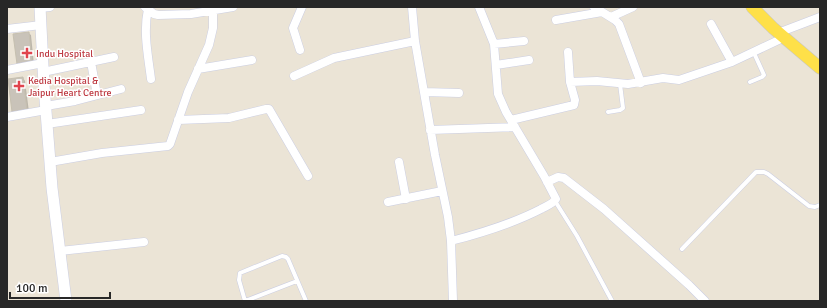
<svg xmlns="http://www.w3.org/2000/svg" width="827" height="308" viewBox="0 0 827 308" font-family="Signika,sans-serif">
<rect width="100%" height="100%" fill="#ebe4d6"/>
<path fill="#0003" d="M28,33L31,35L34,65L20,67Z
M23,78L25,81L29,112L15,114Z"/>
<path fill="#c9c3b9" stroke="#c6c0b0" d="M29,32L32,63L17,64L13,34Z
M23,77L27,110L12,112L8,79Z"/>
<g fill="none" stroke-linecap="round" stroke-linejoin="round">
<defs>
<path id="lane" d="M750,82L762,77L764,75L754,53
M608,112L620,110L623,108L620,84
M555,201L577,236L612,301
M682,249L756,172H764L768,174L809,206L815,207L820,205
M245,301L239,280L240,273L282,256L286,257L288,259L306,301
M245,301L297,281"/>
<path id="street" d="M145,7L154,14L158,15L191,14L233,7
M412,7L415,41L435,155L448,217L451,241L453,301
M594,7L615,20L619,24L641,83
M40,8L50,7
M148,9C143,32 148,55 151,79
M611,17L633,7
M556,20L602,12
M711,24L732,62
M7,29L41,25
M778,33L820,17
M494,44L524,41
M300,50L293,28L302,7
M91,62L97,95
M496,65L529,60
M198,69L252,60
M7,70L43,63
M43,72L114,57
M294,76L334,58L415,41
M570,82L597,81L628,84L663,78L679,80L732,62L783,38
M424,92L459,93
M46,106L75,101L121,89
M7,117L46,110
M178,120L229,118L266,109H269L308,176
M511,120L574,105L575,100L570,82L568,52
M47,124L141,110
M430,130L515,127
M50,162L102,153L168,146L170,144L188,92L209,45L213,28V10
M399,162L406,199
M547,182L558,177L564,178L604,209L689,285L705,301
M388,202L442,191
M451,241C482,233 512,224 541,209C546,206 553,204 556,199L544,176L506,112L498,94L494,44L479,7
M60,251L144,242"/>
<path id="secondary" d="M40,7L44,86L52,188L66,301"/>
<path id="primary" d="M752,7L773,28L820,68"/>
</defs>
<use href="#lane" stroke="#cbcee2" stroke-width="5"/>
<use href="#street" stroke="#cbcee2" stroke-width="9"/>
<use href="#secondary" stroke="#cbcee2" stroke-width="12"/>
<use href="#primary" stroke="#c7c7c7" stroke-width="13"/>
<use href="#lane" stroke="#fff" stroke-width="4"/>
<use href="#street" stroke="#fff" stroke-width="8"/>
<use href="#secondary" stroke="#fff" stroke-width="11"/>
<use href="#primary" stroke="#fee049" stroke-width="12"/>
</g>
<g fill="#e0444e" stroke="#fff" stroke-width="1.5">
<path d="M25 47h4v4h4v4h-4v4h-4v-4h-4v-4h4z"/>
<path d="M17 80h4v4h4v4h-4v4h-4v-4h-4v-4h4z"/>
</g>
<g text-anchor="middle" stroke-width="3" stroke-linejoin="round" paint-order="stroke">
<g font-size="10" fill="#be3a42" stroke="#fff" text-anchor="start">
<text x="36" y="57">Indu Hospital</text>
<text x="28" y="84">Kedia Hospital &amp;<tspan x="28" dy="12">Jaipur Heart Centre</tspan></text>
</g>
</g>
<rect width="827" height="308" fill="none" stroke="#272727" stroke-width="16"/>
<path d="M10 292v6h100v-6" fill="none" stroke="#272727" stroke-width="2"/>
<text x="16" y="292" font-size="12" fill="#272727" stroke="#ffffff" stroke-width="3" paint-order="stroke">100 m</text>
</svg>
